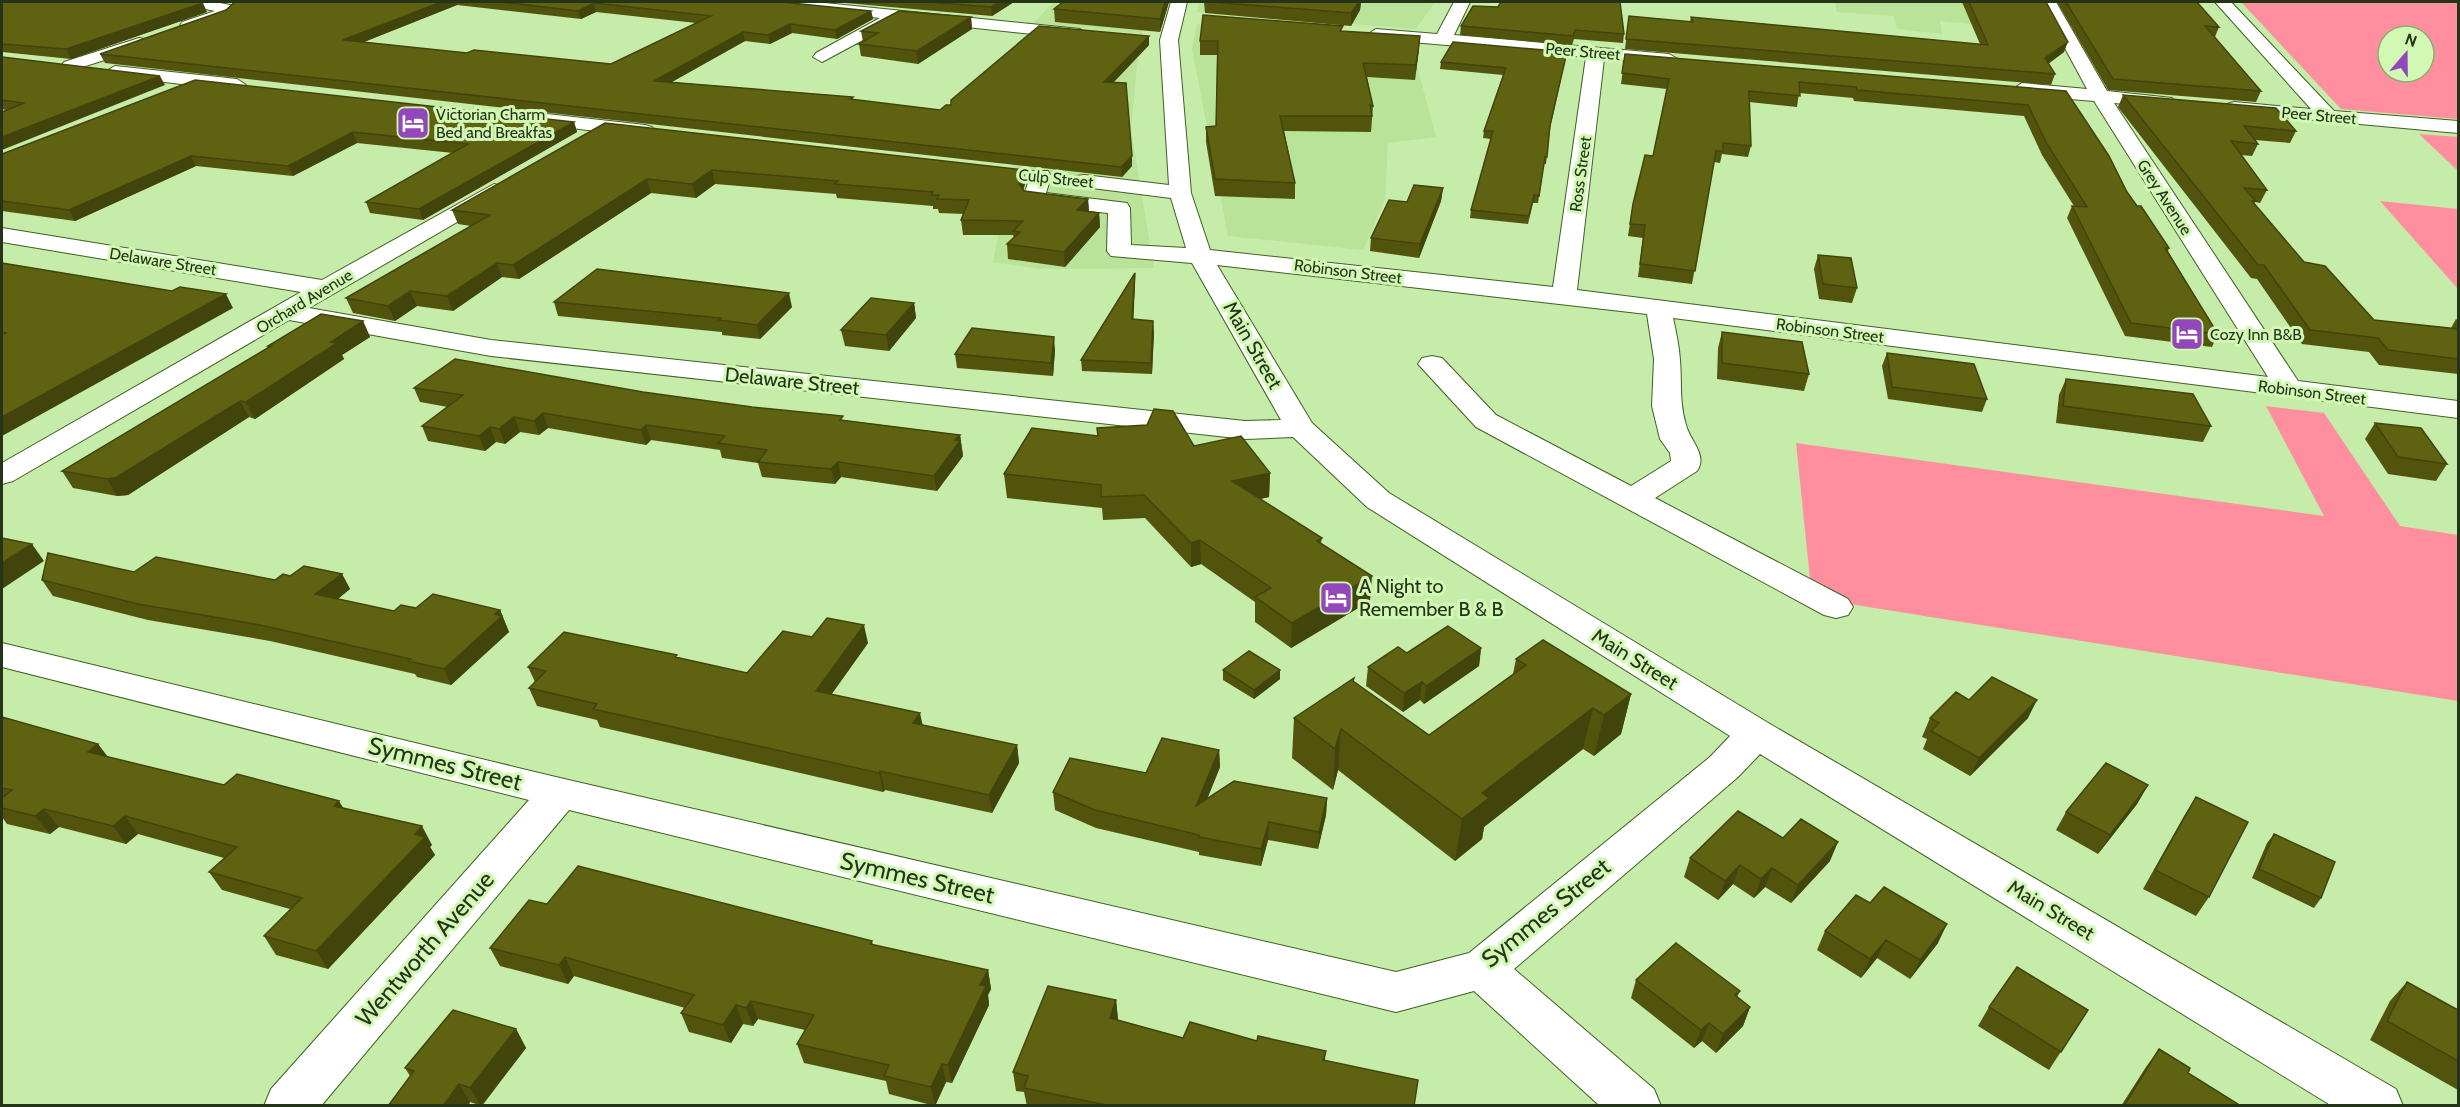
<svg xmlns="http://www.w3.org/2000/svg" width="2460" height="1107" viewBox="0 0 2460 1107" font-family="Cabin,sans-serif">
<rect width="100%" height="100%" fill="#c5eca8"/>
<path fill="#b9e398" d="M1054,2H1153L1142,34L1033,23Z
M1200,2H1435L1416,29L1196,12Z
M1835,2H1959L2044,10L2056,32L1940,21L1942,34L1897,29L1894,16L1837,12Z
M1197,24L1392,41L1416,62L1436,137L1388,143L1385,199L1363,250L1228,236L1192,49Z
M1139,44L1131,130L1154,268L1041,269L993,262L1013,162Z"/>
<path fill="#ff8f9e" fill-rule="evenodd" d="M2241,2H2458V119L2341,109ZM2388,36H2424V72H2388Z
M2419,134L2458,137V171Z
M2380,201L2458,209V289Z
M2266,406L2324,413L2400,526L2458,535V701L1812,598L1796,443L2324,516Z"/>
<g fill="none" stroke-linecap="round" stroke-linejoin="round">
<defs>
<path id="minor" d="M190,2H215L235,6L237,9L229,17L188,31L182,30L180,26L182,22L215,11L191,6Z
M766,2H815L1080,29L1088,34L1080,39L900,20L822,62L813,57L816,53L880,18L774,7Z
M1171,2H1187L1178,40L1191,193L1210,250L1553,287L1586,57L1376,39L1368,34L1376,29L1437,34L1454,2H1470L1454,35L1669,54L1678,59L1669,64L1604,59L1577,290L2268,377L2094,101L2022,95L2013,89L2022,83L2087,89L2040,2H2056L2107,91L2172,98L2175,102L2172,106L2165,108L2114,103L2298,381L2458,401V418L1673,318C1676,331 1679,346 1680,360C1682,382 1679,402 1686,425C1690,441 1708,455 1697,471L1655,498L1848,599L1853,607L1848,615L1836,618L1824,615L1476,427L1418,364L1422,358L1432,356L1442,358L1496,415L1631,486L1671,461L1670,453L1660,439L1652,406L1654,359L1647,314L1217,265L1312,423L1389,493L1770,724L2396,1089L2403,1106H2332L1760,754L1738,777L1514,969L1654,1089L1661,1106H1600L1474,991L1396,1012L569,810L321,1106H264L271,1089L529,800L2,667V643L560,778L1396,972L1469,953L1710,757L1730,736L1367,507L1293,437L1245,439L491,356L289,320L13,481L2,484V463L301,292L2,242V228L322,280L494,184L502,186L505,191L502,196L309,308L491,340L1245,421L1281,420L1192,263L1111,256L1107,251L1108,213L1034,205L1026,203L1023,198L1032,171H1048L1051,176L1046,193L1127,203L1130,208L1131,245L1186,248L1171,198L1084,187L1076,186L1073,181L1076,176L1084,175L1169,185L1160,40Z
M2215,2H2231L2334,111L2458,121V133L2227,112L2224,108L2227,104L2234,102L2311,109Z
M139,38L145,39L148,43L145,47L70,71L61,66L64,62Z
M115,66L237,79L246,85L237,91L109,75L106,71Z
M529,112L645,125L652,127L655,131L652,135L645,137L522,122L519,118Z"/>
</defs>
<use href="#minor" stroke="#406021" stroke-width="2"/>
<use href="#minor" fill="#fff" fill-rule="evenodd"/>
</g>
<path fill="#52540e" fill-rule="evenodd" d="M2,2L207,12L71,59L2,52Z
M224,2H781L871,11L873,19L837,39L792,33L770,44L745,41L671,82L853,97V100L940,110L1149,36V45L1114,82L1132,166L1122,177L105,63L100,54L226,10L233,3ZM457,5L581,19L596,12L696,23L611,64L467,53L364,42Z
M834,2H1014L992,16Z
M1063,2H1169L1160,32L1055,22L1054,9Z
M1204,2H1361L1360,10L1351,26L1205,13Z
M1962,2H2046L2064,52L2048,64L2055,74L2051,85L1625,49L1629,16L1690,22L1691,17L1980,44Z
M2057,2H2197L2219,27L2215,37L2261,91L2256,102L2108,90Z
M1473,6L1624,34L1623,43L1574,39L1572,45L1460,35L1461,26Z
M971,17L972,29L918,64L861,56L859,44L863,42L861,31Z
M1342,31L1420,36L1415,80L1367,77L1373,106L1371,132L1284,131L1295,183V199L1215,196L1206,142V127L1216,126L1217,55H1200V41Z
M1567,52L1550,129L1546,164H1544L1538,203H1533L1528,224L1470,218L1471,210L1491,139L1483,138L1484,131L1503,75L1440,69L1441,62Z
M1625,54L2066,91L2127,192L2169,248L2168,251L2218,334L2212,347L2125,336L2067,218L2072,206H2074L2042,155L2024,116L1854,101L1853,98L1799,93L1797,107L1749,102L1751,146L1748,157L1722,154L1720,163L1714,162L1692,284L1638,277L1643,238L1628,236L1631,216L1633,204L1653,156L1667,89L1621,84Z
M2,57L165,85L6,110L2,109Z
M195,80L574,122L577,132L423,220L370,213L366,202L453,153L357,143L293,176L196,166L75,221L2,211V154Z
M2123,95L2296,131L2290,143L2255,140L2258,144L2252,156L2241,155L2267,190L2260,203L2255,202L2254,204L2304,262L2374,320L2451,328L2456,319L2458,320V374L2379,365L2369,352L2302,344L2257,279L2251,278L2118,107Z
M605,123L1024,170L1025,184L1023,190L1024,191L1088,199L1089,211L1099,213L1100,227L1065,267L1008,259L1007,244L1014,238L1013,235H963L961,220L964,214L939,213L938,209H933V206L837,198L836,194L715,184L696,198L651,193L519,279L502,277L453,311L417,306L395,321L353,313L346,298L471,226L458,224L452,210Z
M1443,188L1441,201L1419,258L1370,251L1371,238L1407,202Z
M1818,255L1857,288L1852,303L1819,299L1814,269Z
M1135,273V283L1133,319L1154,332L1152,374L1082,371L1081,360Z
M554,302L792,307L760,339L722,335V332L558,316Z
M914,303L916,318L889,351L845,346L841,330Z
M363,321L370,337L342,355L344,359L255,419L249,417L128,495L117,496L73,488L62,471L269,347L268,346Z
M1722,332L1809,374L1804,391L1717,379L1718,348Z
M1055,350L1053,376L957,368L955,354Z
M1887,353L1987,399L1982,412L1888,399L1882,366Z
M2066,379L2211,426L2203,442L2056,423L2059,395Z
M414,388L643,392L843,420L960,435L963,456L937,491L841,477L835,484L762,477L758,463L722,458L720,450L651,440L646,445L548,428L539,435L520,432L505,444L496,442L485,451L428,441L422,426L448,407L420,402Z
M2375,423L2447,464L2436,481L2388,474L2365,439Z
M1098,436L1194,446L1270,473L1269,497L1260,499L1322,538L1321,543L1370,601L1291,648L1255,622V602L1201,564L1191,567L1145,518L1103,520L1102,508L1007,498L1004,474Z
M134,572L275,580L290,576L342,574L350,589L338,599L394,611L416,608L500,610L509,632L451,685L417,677L415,674L270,641L148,620L53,596L42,580Z
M812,637L868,643L831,695L922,725L1017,745L1019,763L992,813L885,790L883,792L600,727L597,720L537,706L529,688L535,682L528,667L678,658L747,673Z
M1481,648L1479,666L1424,704L1420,700L1403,712L1366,686L1368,667L1407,653Z
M1516,659L1631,694L1621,734L1594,756L1583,749L1484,827L1482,839L1455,861L1338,770L1333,790L1292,758L1294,718L1354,678L1353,682L1429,735L1513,674Z
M1223,670H1280V679L1254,699L1223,680Z
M1969,700L2028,718L1970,776L1923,749L1927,739L1922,737L1930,718Z
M2,717L98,744L108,757L224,785L344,808L432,845L430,847L435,855L328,969L276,955L264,936L290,909L222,890L209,872L224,858L138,834L126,844L59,827L50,834L7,824L2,817Z
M1219,750L1220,767L1207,799L1327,798L1326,815L1318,849L1268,840L1261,866L1199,855V852L1096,828L1055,810L1053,792L1146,773Z
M2148,785L2137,804L2098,854L2056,830L2066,812Z
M2196,797L2209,897L2196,916L2143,889L2184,816Z
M2274,834L2321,898L2314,908L2252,878L2267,843Z
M1783,838L1830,861L1791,903L1765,887L1754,898L1733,884L1718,900L1684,877L1690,858Z
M547,904L872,941L873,945L988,970L991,989L988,995L989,1005L952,1083L946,1082L935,1106L889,1094L886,1081L804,1063L797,1044L805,1030L758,1019L753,1026L743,1024L731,1043L689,1032L681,1013L685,1008L574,976L568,984L500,966L490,948Z
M1825,931L1938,943L1910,979L1877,958L1861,978L1817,950Z
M1636,980L1740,991L1737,997L1750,1007L1743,1026L1716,1053L1702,1041L1694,1048L1631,998Z
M2407,982L2458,1010V1090L2370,1040L2390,1001Z
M1116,1000L1118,1020L1183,1038L1257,1041L1326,1051L1325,1060L1414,1106H1027L1024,1092L1016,1091L1013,1072Z
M1989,1007L2088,1010L2049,1070L1978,1026Z
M516,1029L526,1048L482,1106L470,1102L468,1106H388L410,1076L405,1068Z
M2159,1049L2188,1073L2241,1106H2121L2146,1067Z"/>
<path fill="#42450b" d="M441,2H456L457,5L346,49L343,40Z
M1000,2H1014L992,16L991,7Z
M1165,2H1169L1160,32V19Z
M1359,2H1361L1360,10L1351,26V13Z
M203,3L207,12L71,59L66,49Z
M594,3L596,12L581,19L578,11Z
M871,11L873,19L837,39L835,30Z
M971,17L972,29L918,64L917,51Z
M790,24L792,33L770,44L768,35Z
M743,32L745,41L656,91L654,81Z
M1149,36V45L1105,91L1104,82Z
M1420,36L1419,50L1415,80L1416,65Z
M2068,42L2064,52L2041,69L2045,58Z
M160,76L165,85L2,150V137Z
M574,122L577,132L423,220L419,209Z
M353,132L357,143L293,176L288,166Z
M191,156L196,166L75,221L69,210Z
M1132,156V166L1122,177L1121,167Z
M712,170L715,184L696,198L692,184Z
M1024,170L1025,184L1021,197L1019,184Z
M647,179L651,193L519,279L513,265Z
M1443,188L1441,201L1419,258L1420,244Z
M1088,199L1089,213L1077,210Z
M1099,213L1100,227L1065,267L1064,252Z
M497,263L502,277L453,311L447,296Z
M1135,273V283L1133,330L1132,319Z
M410,291L417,306L395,321L388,306Z
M789,293L792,307L760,339L757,325Z
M226,294L233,308L2,436V417Z
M914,303L916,318L889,351L886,335Z
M363,321L370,337L342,355L344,359L255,419L246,402L331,342Z
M1153,321L1154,332L1152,374L1151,363Z
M1054,337L1055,350L1053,376L1051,363Z
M240,401L249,417L128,495L117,496L107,479Z
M543,413L548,428L539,435L534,421Z
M514,417L520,432L505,444L499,429Z
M646,425L651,440L646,445L641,430Z
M490,427L496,442L485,451L479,436Z
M960,435L963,456L937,491L934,476L955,440Z
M838,462L841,477L835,484L831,469Z
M1270,473L1269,497L1232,505V481Z
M1200,540L1201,564L1191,567V543Z
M32,544L44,561L2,589V563Z
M342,574L350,589L323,610L315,594Z
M1372,576L1370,601L1291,648L1292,623Z
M500,610L509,632L451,685L444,669Z
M864,625L868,643L821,709L816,691Z
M1481,648L1479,666L1424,704L1426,686Z
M1280,670V679L1254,699V690Z
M1422,682L1420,700L1403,712L1404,693Z
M1631,694L1621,734L1594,756L1604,715Z
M2037,700L2028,718L1970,776L1979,758Z
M1593,708L1583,749L1484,827L1482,839L1455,861L1462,819L1482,793Z
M920,713L924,731L913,723Z
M1341,729L1338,770L1333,790L1335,749Z
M98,744L111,762L88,752Z
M1017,745L1019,763L992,813L989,795Z
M1219,750L1220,767L1197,824L1196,806Z
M880,771L885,790L883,792L879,773Z
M2148,785L2137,804L2098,854L2110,835Z
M1327,798L1326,815L1318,849L1319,832Z
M339,801L350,819L334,806Z
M44,809L59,827L50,834L35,816Z
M125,816L138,834L126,844L113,826Z
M1269,822L1268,840L1261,866V849Z
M422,826L432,845L430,847L435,855L328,969L316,951Z
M1838,842L1830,861L1791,903L1798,885Z
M1740,865L1733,884L1718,900L1725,881Z
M1772,868L1765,887L1754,898L1761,879Z
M1947,924L1938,943L1910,979L1920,960Z
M1886,940L1877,958L1861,978L1870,959Z
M565,957L574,976L568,984L559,965Z
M988,970L991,989L988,995L989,1005L952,1083L948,1065L980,985Z
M1116,1000L1118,1019L1112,1036L1110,1018Z
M751,1001L758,1019L753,1026L746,1008Z
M736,1005L743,1024L731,1043L723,1025Z
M1750,1007L1743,1026L1716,1053L1723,1034Z
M1709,1023L1702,1041L1694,1048L1701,1030Z
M516,1029L526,1048L481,1106L470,1088Z
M942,1064L946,1082L935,1106L931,1087Z
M459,1084L470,1102L468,1106H443Z"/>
<path fill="#5f6210" stroke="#42450b" stroke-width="1.5" d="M2,2H196L203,3L66,49L2,44Z
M235,2H441L343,40L467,53L474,50L611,64L711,16L594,3L578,11L501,2H781L871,11L835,30L790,24L768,35L743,32L654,81L853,97L850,99L940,110L946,105H951V100L1039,26L1149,36L1104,82L1126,83L1132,156L1121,167L100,54L226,10Z
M927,2H1000L991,7Z
M1063,2H1165L1160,19L1054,9Z
M1213,2H1359L1351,13Z
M1501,2H1620L1624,34L1575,30L1573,36L1461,26L1473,6L1498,7Z
M1969,2H2046L2068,42L2045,58L2055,74L1626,39L1629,16L1693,22L1691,17L1988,45Z
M2066,2H2197L2219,27L2205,26L2261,91L2113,79Z
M899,11L971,17L917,51L859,44L878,33L861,31Z
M1203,15L1343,26L1340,31L1420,36L1416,65L1363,63L1373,106L1370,105L1372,116H1280L1295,183L1215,179L1206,127L1216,126L1218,41H1200Z
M1453,42L1567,52L1550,125L1547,157H1545L1539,196L1534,195L1529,216L1471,210L1493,131H1484L1506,68L1441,62Z
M1625,54L2066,91L2109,156L2127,192L2137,206H2141L2169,248H2165L2218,334L2131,323L2072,206L2087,207L2047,144L2028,105L1857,90L1856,87L1799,82L1800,96L1749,91L1751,146L1723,143V151H1716L1695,271L1640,264L1645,225L1630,224L1633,204L1645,155L1653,156L1669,79L1622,73Z
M2,57L160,76L2,137V112L24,103L2,100Z
M195,80L574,122L419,209L366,202L468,144L353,132L288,166L191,156L69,210L2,201V154Z
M2123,95L2276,108L2296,131L2244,126L2258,144L2231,141L2267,190L2244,188L2256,201H2252L2304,262L2325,266L2374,320L2458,329V359L2388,350L2378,338L2310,330L2264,265H2258Z
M605,123L1024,170L1019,184L1024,191L1088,199L1077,210L1099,213L1064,252L1007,244L1020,232L1013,231L1023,221L961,220L969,200L937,199L939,195H931L933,192L834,184L838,181L712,170L692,184L647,179L513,265L497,263L447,296L410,291L388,306L346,298L490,215L452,210Z
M1414,185L1443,188L1420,244L1371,238L1389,200L1407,202Z
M1818,255L1851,258L1857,288L1823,284Z
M2,263L172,291L180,287L226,294L2,417V335L6,333L2,332Z
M597,269L789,293L757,325L719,320L721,318L554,302Z
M1135,273L1132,319L1153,321L1151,363L1081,360Z
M871,298L914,303L886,335L841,330Z
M321,314L363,321L331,342L337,343L246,402L240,401L117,477L107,479L62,471L271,346H268Z
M972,328L1054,337L1051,363L955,354Z
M1722,332L1802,342L1809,374L1722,363Z
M1887,353L1974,364L1987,399L1892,387Z
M455,359L643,392L752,407L843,416L840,420L960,435L955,440L960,441L934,476L838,462L831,469L758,462L767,450L718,443L725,436L646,425L641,430L543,413L534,421L514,417L499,429L490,427L479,436L422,426L463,395L414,388Z
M2066,379L2193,394L2211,426L2063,406Z
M1154,409L1173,411L1194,446L1241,436L1270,473L1232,481L1322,538L1317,541L1372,576L1292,623L1255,597L1271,588L1200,540L1191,543L1144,495L1101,497V485L1004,474L1032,428L1098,436L1097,428L1147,425Z
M2375,423L2421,428L2447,464L2398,457Z
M2,538L32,544L2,563Z
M48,553L134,572L156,557L275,580L283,574L290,576L304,566L342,574L315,594L394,611L401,605L416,608L433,594L500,610L495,614L502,616L444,669L408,661L411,659L260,625L138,604L42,580Z
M827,618L864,625L816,691L920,713L913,723L1017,745L989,795L880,771L879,773L593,709L597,704L529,688L546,671L528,667L564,632L677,655L675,657L747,673L783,631L812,637Z
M1448,626L1481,648L1426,686L1422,682L1404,693L1368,667L1398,647L1407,653Z
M1543,640L1631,694L1604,715L1593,708L1482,793L1489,798L1462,819L1341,729L1335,749L1294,718L1354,678L1353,681L1429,735L1526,665L1516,659Z
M1249,651L1280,670L1254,690L1223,670Z
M1992,677L2037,700L1979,758L1931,731L1939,723L1930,718L1956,692L1969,700Z
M2,717L98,744L88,752L224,785L237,774L339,801L334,806L422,826L415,834L425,837L316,951L264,936L302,898L209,872L237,847L125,816L113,826L44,809L35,816L2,808V798L12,790L2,788Z
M1162,738L1219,750L1196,806L1234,781L1327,798L1319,832L1269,822L1261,849L1199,837V835L1095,810L1053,792L1070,758L1146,773Z
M2106,763L2148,785L2110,835L2066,812Z
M2196,797L2248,822L2209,897L2155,870Z
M1738,811L1783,838L1801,819L1838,842L1798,885L1772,868L1761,879L1740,865L1725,881L1690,858Z
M2274,834L2335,862L2321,898L2259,869Z
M578,866L872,941L870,944L988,970L980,985L986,986L948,1065L942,1064L931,1087L884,1076L889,1065L797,1044L814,1015L751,1001L746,1008L736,1005L723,1025L681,1013L694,995L565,957L559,965L490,948L529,900L547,904Z
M1884,887L1947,924L1920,960L1886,940L1870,959L1825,931L1856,895L1870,903Z
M1676,943L1740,991L1735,995L1750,1007L1723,1034L1709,1023L1701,1030L1636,980Z
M2017,967L2088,1010L2061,1052L1989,1007Z
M2407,982L2458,1010V1061L2387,1021Z
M1048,986L1116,1000L1110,1018L1183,1038L1190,1022L1257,1041L1258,1036L1326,1051L1323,1060L1418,1080L1414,1106H1111L1024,1088L1028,1076L1013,1072Z
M453,1010L516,1029L470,1088L459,1084L443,1106H388L414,1071L405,1068Z
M2159,1049L2190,1068L2188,1073L2241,1106H2124Z"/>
<defs>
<symbol id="hotel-square" viewBox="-11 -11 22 22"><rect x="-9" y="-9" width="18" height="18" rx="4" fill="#9248ba" stroke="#d2f9b4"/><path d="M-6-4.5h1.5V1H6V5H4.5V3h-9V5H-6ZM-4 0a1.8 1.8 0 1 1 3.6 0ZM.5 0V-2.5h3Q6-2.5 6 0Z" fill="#fff"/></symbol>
</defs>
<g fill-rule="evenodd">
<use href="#hotel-square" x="394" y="104" width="38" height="38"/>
<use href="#hotel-square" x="2168" y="315" width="38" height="38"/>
<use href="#hotel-square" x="1317" y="579" width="38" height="38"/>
</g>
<g text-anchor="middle" stroke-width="6" stroke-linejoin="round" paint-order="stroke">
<g font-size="16" fill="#253318" stroke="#d2f9b4">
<text transform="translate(1583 51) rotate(5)" y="6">Peer Street</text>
<text transform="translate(2319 115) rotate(5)" y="6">Peer Street</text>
<text transform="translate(1580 174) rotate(-82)" y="6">Ross Street</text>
<text transform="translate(1056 178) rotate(6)" y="6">Culp Street</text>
<text transform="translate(2165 197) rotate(57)" y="6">Grey Avenue</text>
<text transform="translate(163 261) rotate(9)" y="6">Delaware Street</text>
<text transform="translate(1348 271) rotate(7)" y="6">Robinson Street</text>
<text transform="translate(304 301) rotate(-31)" y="6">Orchard Avenue</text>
<text transform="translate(1830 330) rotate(7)" y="6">Robinson Street</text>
<text transform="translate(2312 392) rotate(7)" y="6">Robinson Street</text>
</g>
<g font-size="16" fill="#253318" stroke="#d2f9b4" text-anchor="start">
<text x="436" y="120">Victorian Charm<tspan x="436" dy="18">Bed and Breakfas</tspan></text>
<text x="2210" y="340">Cozy Inn B&amp;B</text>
</g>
<g font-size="20" fill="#253318" stroke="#d2f9b4">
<text transform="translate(1253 345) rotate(60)" y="7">Main Street</text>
<text transform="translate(792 381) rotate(6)" y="7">Delaware Street</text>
<text transform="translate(1635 659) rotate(32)" y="7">Main Street</text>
<text transform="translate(2051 910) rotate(31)" y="7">Main Street</text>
</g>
<g font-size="20" fill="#253318" stroke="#d2f9b4" text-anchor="start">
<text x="1359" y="593">A Night to<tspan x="1359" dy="23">Remember B &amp; B</tspan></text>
</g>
<g font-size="24" fill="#253318" stroke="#d2f9b4">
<text transform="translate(445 764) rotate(14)" y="8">Symmes Street</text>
<text transform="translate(917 878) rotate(13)" y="8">Symmes Street</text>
<text transform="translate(1546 913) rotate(-39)" y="8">Symmes Street</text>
<text transform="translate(425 949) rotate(-49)" y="8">Wentworth Avenue</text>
</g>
</g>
<rect width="2460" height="1107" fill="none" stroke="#253318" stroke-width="6"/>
<g transform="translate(2406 54) rotate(20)"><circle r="28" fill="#d2f9b4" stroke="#8daa76" stroke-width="1.5"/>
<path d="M0-4.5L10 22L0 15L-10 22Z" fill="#9248ba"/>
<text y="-9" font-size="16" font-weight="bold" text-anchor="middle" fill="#253318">N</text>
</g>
</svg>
